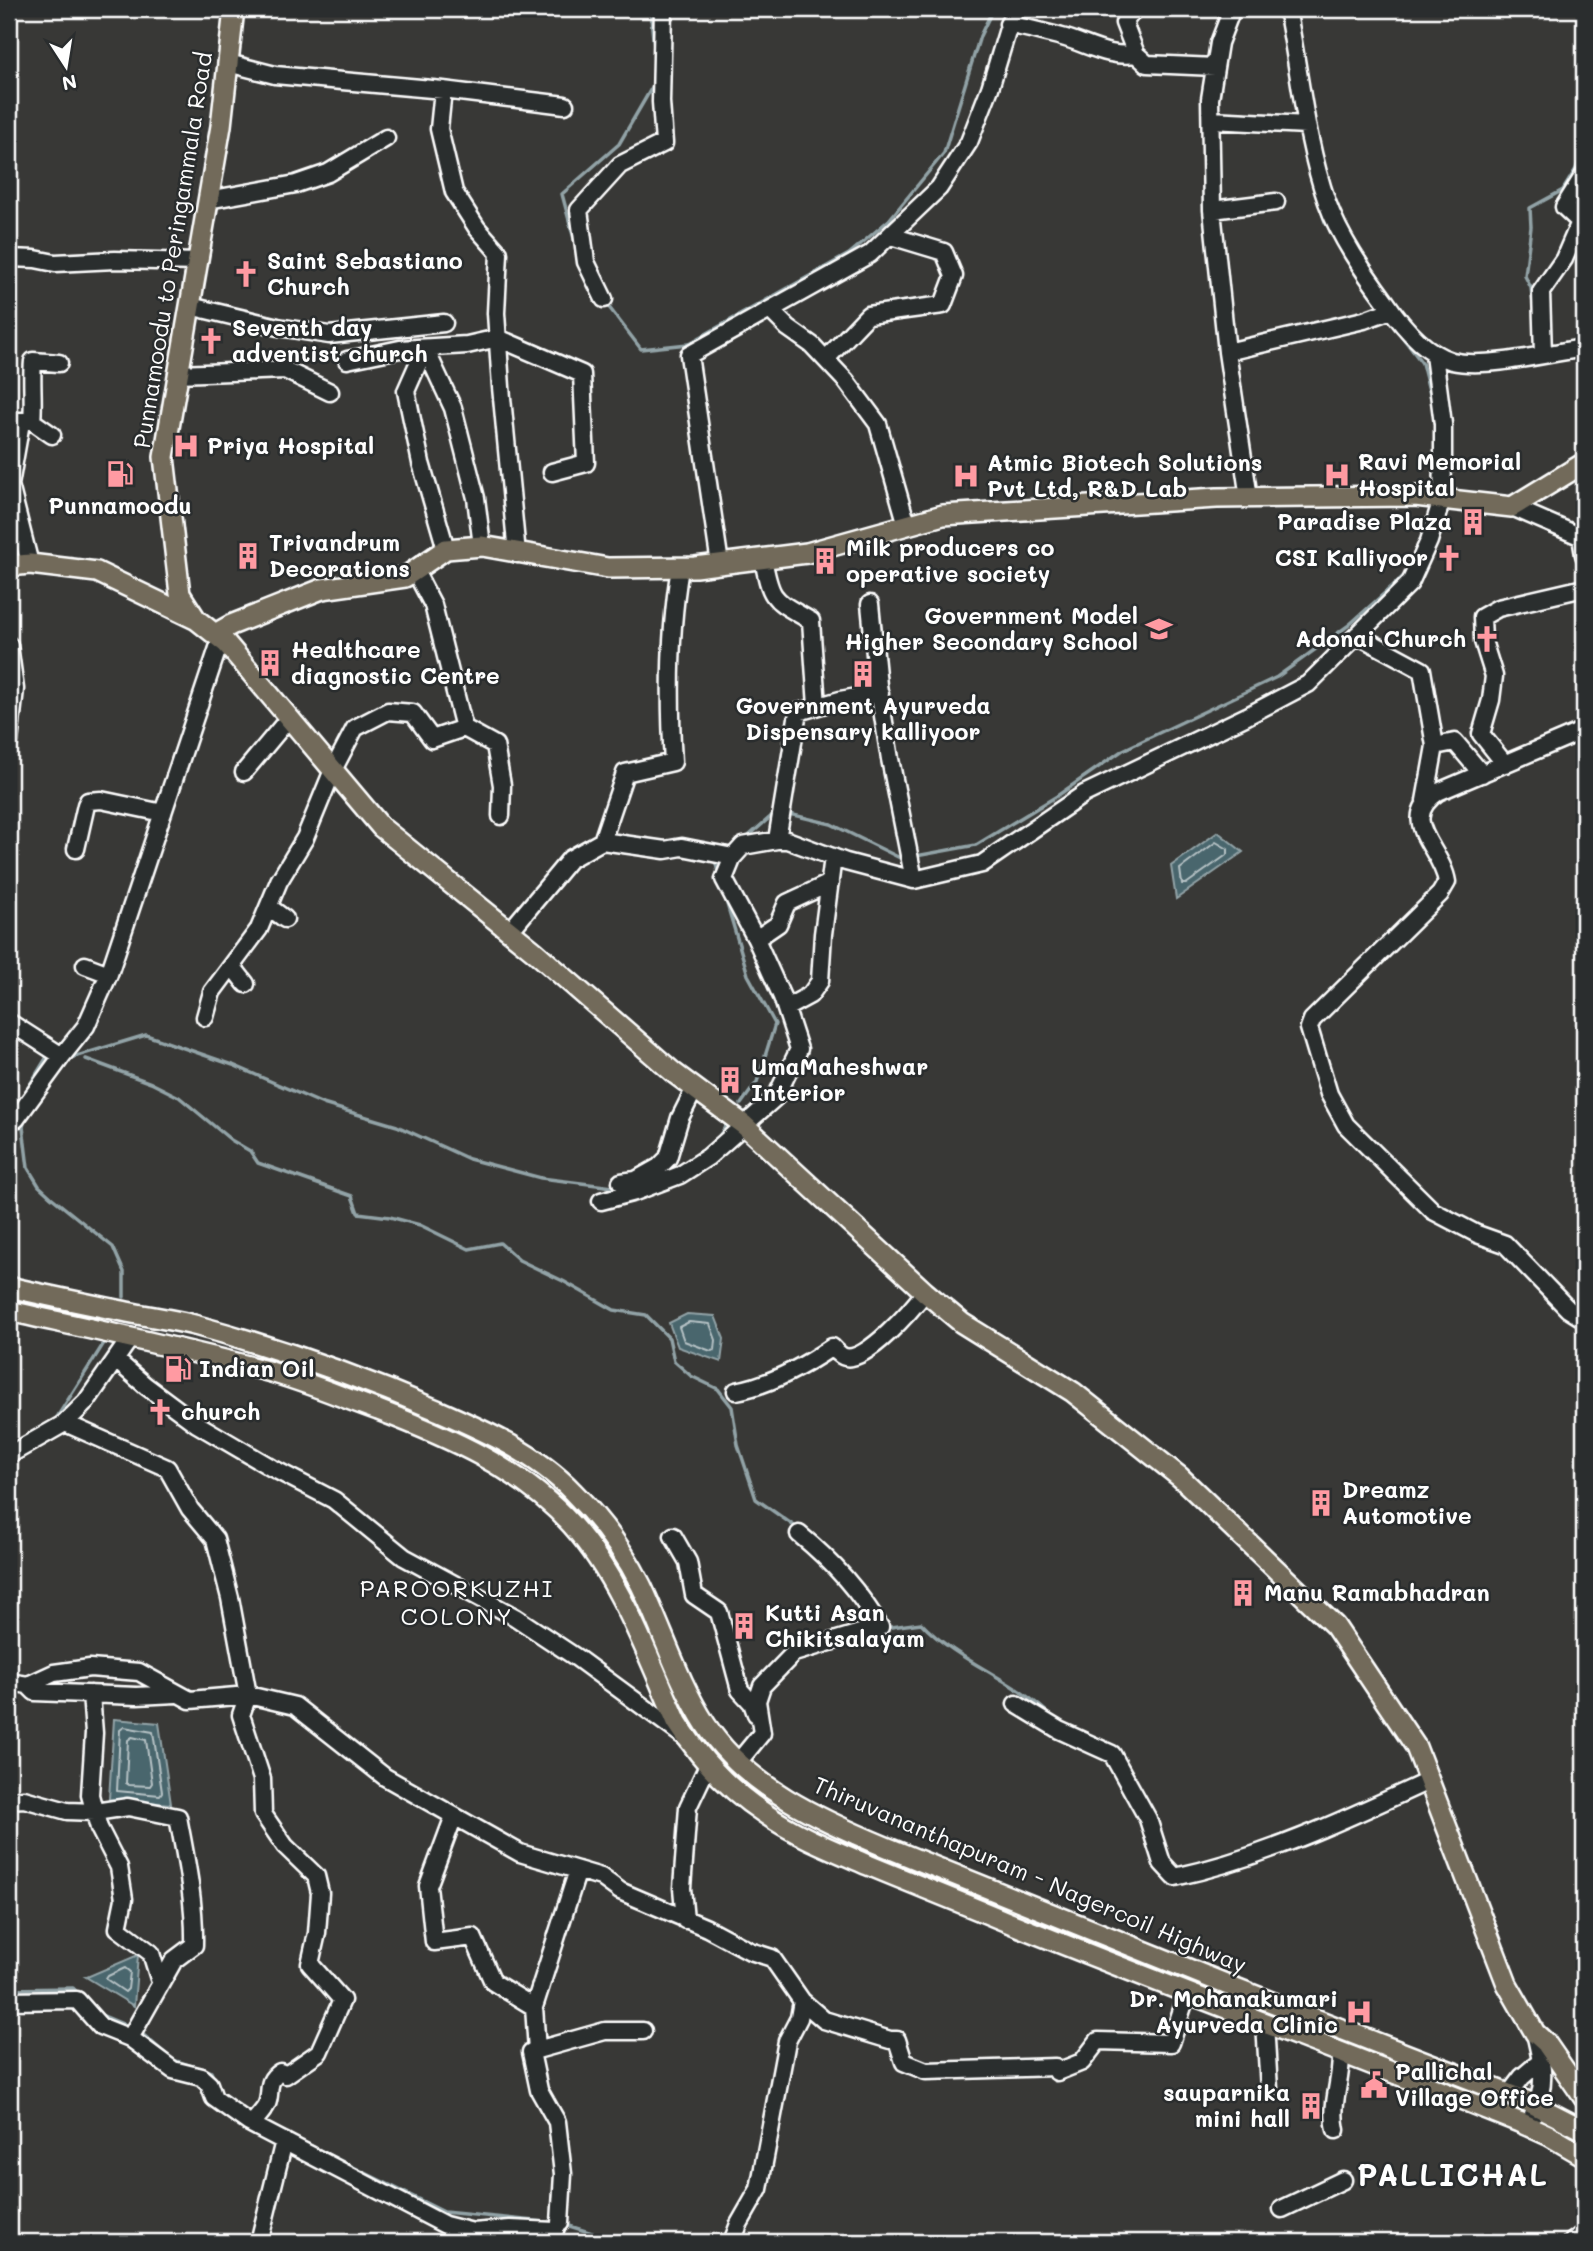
<svg xmlns="http://www.w3.org/2000/svg" width="1593" height="2251" viewBox="0 0 1593 2251" font-family="Mali,sans-serif">
<rect width="100%" height="100%" fill="#383836"/>
<filter id="ink" filterUnits="userSpaceOnUse"><feTurbulence type="fractalNoise" baseFrequency=".0143" numOctaves="2"/><feDisplacementMap in="SourceGraphic" scale="14" xChannelSelector="R" yChannelSelector="G"/><feConvolveMatrix kernelMatrix="1 2 1 2 8 2 1 2 1" color-interpolation-filters="sRGB"/></filter>
<g filter="url(#ink)">
<path fill="#49666d" stroke="#92a3a7" stroke-width="2" d="M1218,832L1243,852L1176,899L1171,866Z
M687,1314L715,1316L724,1339L721,1362L678,1347L669,1323Z
M114,1719L159,1723L171,1804L109,1799Z
M138,1955L134,2006L86,1977H87Z"/>
<g fill="none" stroke-linecap="round" stroke-linejoin="round">
<path stroke="#b6c2c5" stroke-width="2" d="M1216,842L1228,849V854L1186,884H1182L1180,869Z
M689,1322L710,1324L716,1340L715,1350L711,1351L684,1341L679,1327Z
M124,1727L153,1732L162,1792L160,1795L117,1791L120,1730Z
M132,1737L146,1740L152,1783L150,1786L129,1785L126,1783L128,1740Z
M125,1968L130,1972L128,1989L125,1992L106,1979L108,1976Z"/>
<path stroke="#92a3a7" stroke-width="3.5" d="M650,9L655,57
M1321,209L1325,222L1332,233
M577,250L562,194L619,144L655,82
M605,302L641,349L688,344L849,254L889,220L944,153L980,36L993,9
M1534,312L1531,288L1525,276L1531,227L1530,208L1563,190L1576,169L1584,150
M1397,330L1422,363L1432,402L1436,435
M785,813L831,824L900,858L905,857
M744,840L775,813
M916,856L976,845L1057,796L1123,750L1277,677L1349,625L1407,573
M719,876L716,864L720,861
M724,894L748,975L775,1024L757,1082L741,1104
M67,1059L146,1035L233,1065L323,1104L397,1126L469,1159L541,1178L621,1188
M86,1059L151,1083L179,1097L231,1140L250,1151L258,1163L352,1196L358,1213L390,1217L420,1225L469,1249L500,1243L519,1260L563,1281L614,1310L646,1315L669,1338L674,1361L691,1376L718,1389L732,1407L738,1445L756,1499L800,1530
M23,1096L50,1052
M25,1119L23,1127L28,1168L39,1186L51,1197L113,1247L124,1272V1297
M716,1141L729,1121
M54,1422L104,1343
M884,1628L921,1623C959,1663 1015,1679 1054,1719
M9,1989L73,1988L78,1993
M99,2014L130,2027
M140,2032L173,2060L211,2072L214,2079
M297,2139L444,2212L555,2223
M563,2224L621,2242"/>
<defs>
<path id="minor" d="M1134,9L1124,23L1136,54
M1232,9L1219,43L1210,99L1212,210L1227,352L1249,498
M1287,9C1300,73 1305,139 1327,202C1340,238 1363,271 1386,302C1402,326 1425,353 1452,361C1485,369 1550,353 1584,348
M1008,24C1026,28 1044,32 1062,37C1088,44 1108,58 1136,54L1147,64L1215,67
M228,63L275,75L443,90L565,105
M443,90L439,129L454,192L477,228L499,253L496,313L501,387L517,554
M1211,120L1307,125
M208,200L296,184L328,173L386,138
M1212,210L1276,202
M9,258L35,259L55,263L115,260L198,262
M604,299L586,262L579,210L620,165L664,143L661,102L663,9
M190,306L278,327L329,335L444,323
M771,311L788,328L812,345L846,381L878,424L907,525
M425,348L406,391L421,463L446,549
M425,348L453,408L476,498L482,546
M1227,352L1364,320L1391,310
M1543,354L1541,292L1564,259L1580,222L1564,207L1584,175
M826,359L868,315L943,305L954,276L944,252L891,236
M347,360L400,349L467,345L498,338L582,374L586,463L552,472
M178,374L285,370L330,392
M9,421H32C34,401 31,381 33,361L59,363
M32,421L52,435
M21,422L10,485L30,564
M1512,507L1584,538
M1581,537L1584,555
M763,558C771,603 774,599 811,621L817,706
M720,564L689,355L870,254L939,188L969,142L990,88L1014,9
M415,571L433,605L464,728
M870,604L878,685L890,759L914,880
M1357,635L1422,670L1435,746L1425,801
M9,645L15,689L9,742
M1584,730L1438,792C1396,821 1442,848 1447,882L1440,894L1312,1020L1309,1028L1329,1094L1346,1125L1433,1211L1477,1234L1505,1244L1568,1309L1584,1319
M1435,746L1455,742L1482,774
M1505,764L1481,734L1491,700L1494,676L1483,641L1482,617L1498,608L1584,588
M244,772L289,718
M777,840L798,712L840,700L880,693
M602,841L665,850L682,847L733,857
M76,849L86,805L88,801L101,800L163,813
M269,907L285,919
M510,931L570,859L602,841L625,773L673,762C669,697 669,632 680,568
M756,939L778,924L787,903L830,883
M85,965L109,974
M232,966L246,984
M786,1008L810,995L820,981L823,934L833,857
M205,1017L212,992L259,929L279,881L305,838L333,770L355,728L388,711L413,713L432,739L464,728L495,745L502,785L501,816
M9,1022L62,1056L86,1026L109,974L221,639
M16,1119L62,1056
M621,1182L636,1180L659,1167L668,1158L680,1118L695,1088
M601,1201L635,1192L680,1175L708,1157L776,1097L799,1049L782,997L756,939L724,879L733,857L743,846L777,840H787L846,862L914,880L982,864L1084,794L1247,716L1308,684L1410,583L1429,541L1442,499L1443,462V424L1434,355
M116,1360L146,1386L197,1424L272,1468L334,1500L404,1557L515,1617L577,1658L686,1738
M736,1391C770,1385 804,1366 832,1347C836,1351 840,1356 845,1357C866,1363 913,1308 925,1292
M65,1423L167,1468L190,1509L215,1539L230,1598L248,1695L241,1715L262,1779L263,1814L285,1846L316,1876L320,1893L317,1933L310,1964L342,2000L319,2052L286,2075L280,2072C265,2081 272,2092 267,2104C264,2111 256,2118 252,2124
M9,1455L65,1423L86,1402L131,1337
M673,1536L688,1562L694,1595L719,1612L740,1690L752,1703L756,1714
M9,1682L28,1685L54,1673L90,1668L139,1672L190,1700L248,1695L295,1706L385,1777L520,1853L601,1877L620,1891L707,1928L750,1951L772,1958L802,2001L824,2020L890,2040H897L904,2062L926,2071L1055,2067L1057,2072L1082,2062L1098,2041L1171,2043L1187,1994
M28,1685L35,1692L137,1696L176,1694
M91,1694L94,1733L90,1795L99,1828L119,1867L124,1899L118,1928L151,1953L160,1982
M1016,1704L1059,1730L1112,1754L1148,1819L1162,1863L1175,1877C1263,1858 1346,1819 1428,1781
M739,1761L762,1733L757,1701L762,1686L794,1653L880,1627C860,1592 831,1560 799,1534
M9,1800L24,1799L67,1811L95,1812L128,1807L178,1817C186,1859 195,1902 194,1945L174,1960L130,2038
M454,1816L428,1886L434,1942L473,1937L493,1982L534,2007
M685,1920L682,1888L688,1807L708,1765
M9,2001L77,2000L100,2026L130,2038L173,2070L201,2077L209,2084L214,2098L249,2123L445,2225L473,2232L510,2229L555,2231
M1265,2024L1269,2089
M537,2050L605,2031H643
M1509,2094L1522,2077L1542,2060
M1533,2115C1547,2084 1543,2066 1535,2033
M1336,2130C1330,2104 1342,2080 1341,2053
M1282,2209L1343,2180
M560,2223L563,2174L557,2122L539,2090L531,2052L537,2050L534,2007L578,1870
M259,2242L284,2141
M732,2242L739,2224L759,2189L787,2041L799,2018L802,2001
M1572,2242L1584,2233"/>
<path id="major" d="M9,566L30,564L97,572L197,620L226,643L381,827L534,951L674,1073L744,1125L925,1292L962,1323L1073,1392L1180,1477L1335,1626L1416,1747L1507,1984L1535,2033L1546,2043L1584,2098
M196,619L180,594L164,457L221,126L234,9
M215,634L231,625L322,589L405,577L446,549L482,546L608,568L695,567L807,553L943,515L1217,498L1415,496L1512,507L1584,463
M9,1287C48,1296 88,1304 127,1312C151,1317 175,1320 198,1326C279,1348 360,1377 437,1410C485,1431 536,1453 573,1492C600,1519 624,1551 641,1585C663,1631 678,1682 706,1725C747,1787 821,1820 886,1847L1233,1987L1529,2102L1584,2130
M9,1311C95,1330 182,1348 267,1371C305,1381 341,1397 378,1410C448,1437 521,1468 572,1525C621,1580 647,1655 677,1722C699,1757 729,1790 764,1813C795,1835 833,1850 868,1865C914,1884 960,1902 1005,1921C1176,1990 1348,2054 1519,2122L1548,2135L1584,2156"/>
</defs>
<use href="#minor" stroke="#fff" stroke-width="21"/>
<use href="#major" stroke="#fff" stroke-width="24"/>
<use href="#minor" stroke="#2a2d2e" stroke-width="16"/>
<use href="#major" stroke="#726b5a" stroke-width="19"/>
</g>
</g>
<defs>
<symbol id="church-bare" viewBox="-9 -9 18 18"><path d="M-1.2-6h2.4v3.5h3.3v2.4h-3.3V6h-2.4V-.1h-3.3v-2.4h3.3Z" fill="#ff9aa2" stroke="#2a2d2e" stroke-width="2.5" paint-order="stroke"/></symbol>
<symbol id="hospital-bare" viewBox="-9 -9 18 18"><path d="M-5-5h3v3.5h4V-5h3V5h-3V1.5h-4V5h-3Z" fill="#ff9aa2" stroke="#2a2d2e" stroke-width="2.5" paint-order="stroke"/></symbol>
<symbol id="fuel-bare" viewBox="-9 -9 18 18"><path d="M-5.5-6h7V0h2V4h1.3V-2.5L3-4.5l.8-.8L6-3V5H2.5V1h-1V6h-7ZM-4.2-4.7v3.2H.2V-4.7Z" fill="#ff9aa2" stroke="#2a2d2e" stroke-width="2.5" paint-order="stroke"/></symbol>
<symbol id="building-bare" viewBox="-9 -9 18 18"><path d="M-4-6H4V6H1V3H-1V6H-4ZM-2.5-4.3h1.7v1.8h-1.7ZM.8-4.3h1.7v1.8H.8ZM-2.5-1h1.7V.8h-1.7ZM.8-1h1.7V.8H.8Z" fill="#ff9aa2" stroke="#2a2d2e" stroke-width="2.5" paint-order="stroke"/></symbol>
<symbol id="school-bare" viewBox="-9 -9 18 18"><path d="M0-5L7-2L0 1L-7-2ZM-4 1L0 2.5L4 1V4Q0 6-4 4Z" fill="#ff9aa2" stroke="#2a2d2e" stroke-width="2.5" paint-order="stroke"/></symbol>
<symbol id="civic-bare" viewBox="-9 -9 18 18"><path d="M-.6-6.5H3V-4.5H.6V-3L4-1V1h2V6H-6V1h2V-1L-.6-3ZM-1.2 2.5V6h2.4V2.5Z" fill="#ff9aa2" stroke="#2a2d2e" stroke-width="2.5" paint-order="stroke"/></symbol>
</defs>
<g fill-rule="evenodd">
<use href="#church-bare" x="227" y="255" width="38" height="38"/>
<use href="#church-bare" x="192" y="322" width="38" height="38"/>
<use href="#hospital-bare" x="167" y="427" width="38" height="38"/>
<use href="#fuel-bare" x="101" y="455" width="38" height="38"/>
<use href="#hospital-bare" x="1318" y="456" width="38" height="38"/>
<use href="#hospital-bare" x="947" y="457" width="38" height="38"/>
<use href="#building-bare" x="1454" y="503" width="38" height="38"/>
<use href="#building-bare" x="229" y="537" width="38" height="38"/>
<use href="#church-bare" x="1430" y="539" width="38" height="38"/>
<use href="#building-bare" x="806" y="542" width="38" height="38"/>
<use href="#school-bare" x="1140" y="610" width="38" height="38"/>
<use href="#church-bare" x="1468" y="620" width="38" height="38"/>
<use href="#building-bare" x="251" y="644" width="38" height="38"/>
<use href="#building-bare" x="844" y="655" width="38" height="38"/>
<use href="#building-bare" x="711" y="1061" width="38" height="38"/>
<use href="#fuel-bare" x="159" y="1350" width="38" height="38"/>
<use href="#church-bare" x="141" y="1393" width="38" height="38"/>
<use href="#building-bare" x="1302" y="1484" width="38" height="38"/>
<use href="#building-bare" x="1224" y="1574" width="38" height="38"/>
<use href="#building-bare" x="725" y="1607" width="38" height="38"/>
<use href="#hospital-bare" x="1340" y="1993" width="38" height="38"/>
<use href="#civic-bare" x="1355" y="2066" width="38" height="38"/>
<use href="#building-bare" x="1292" y="2087" width="38" height="38"/>
</g>
<g text-anchor="middle" stroke-width="5" stroke-linejoin="round" paint-order="stroke">
<g font-size="23" fill="#fff" stroke="#2a2d2e">
<text transform="translate(173 250) rotate(-81)" y="8">Punnamoodu to Peringammala Road</text>
<text transform="translate(1030 1875) rotate(23)" y="8">Thiruvananthapuram - Nagercoil Highway</text>
</g>
<g font-size="23" font-weight="bold" fill="#fff" stroke="#2a2d2e" text-anchor="start">
<text x="267" y="269">Saint Sebastiano<tspan x="267" dy="26">Church</tspan></text>
<text x="232" y="336">Seventh day<tspan x="232" dy="26">adventist church</tspan></text>
<text x="207" y="454">Priya Hospital</text>
<text x="1358" y="470">Ravi Memorial<tspan x="1358" dy="26">Hospital</tspan></text>
<text x="987" y="471">Atmic Biotech Solutions<tspan x="987" dy="26">Pvt Ltd, R&amp;D Lab</tspan></text>
<text x="120" y="514" text-anchor="middle">Punnamoodu</text>
<text x="1452" y="530" text-anchor="end">Paradise Plaza</text>
<text x="269" y="551">Trivandrum<tspan x="269" dy="26">Decorations</tspan></text>
<text x="846" y="556">Milk producers co<tspan x="846" dy="26">operative society</tspan></text>
<text x="1428" y="566" text-anchor="end">CSI Kalliyoor</text>
<text x="1138" y="624" text-anchor="end">Government Model<tspan x="1138" dy="26">Higher Secondary School</tspan></text>
<text x="1466" y="647" text-anchor="end">Adonai Church</text>
<text x="291" y="658">Healthcare<tspan x="291" dy="26">diagnostic Centre</tspan></text>
<text x="863" y="714" text-anchor="middle">Government Ayurveda<tspan x="863" dy="26">Dispensary kalliyoor</tspan></text>
<text x="751" y="1075">UmaMaheshwar<tspan x="751" dy="26">Interior</tspan></text>
<text x="199" y="1377">Indian Oil</text>
<text x="181" y="1420">church</text>
<text x="1342" y="1498">Dreamz<tspan x="1342" dy="26">Automotive</tspan></text>
<text x="1264" y="1601">Manu Ramabhadran</text>
<text x="765" y="1621">Kutti Asan<tspan x="765" dy="26">Chikitsalayam</tspan></text>
<text x="1338" y="2007" text-anchor="end">Dr. Mohanakumari<tspan x="1338" dy="26">Ayurveda Clinic</tspan></text>
<text x="1395" y="2080">Pallichal<tspan x="1395" dy="26">Village Office</tspan></text>
<text x="1290" y="2101" text-anchor="end">sauparnika<tspan x="1290" dy="26">mini hall</tspan></text>
</g>
<g font-size="24" letter-spacing="2" fill="#fff" stroke="#2a2d2e">
<text x="457" y="1597">PAROORKUZHI<tspan x="457" dy="28">COLONY</tspan></text>
</g>
<g font-size="30" font-weight="bold" letter-spacing="2" fill="#fff" stroke="#2a2d2e">
<text x="1453" y="2186">PALLICHAL</text>
</g>
</g>
<rect width="1593" height="2251" fill="none" stroke="#2a2d2e" stroke-width="35"/>
<rect x="18" y="18" width="1558" height="2216" fill="none" stroke="#fff" stroke-width="2.5" filter="url(#ink)"/>
<g transform="translate(66 66) rotate(168)" stroke="#2a2d2e" stroke-width="5" paint-order="stroke">
<path d="M0-5L12 26L0 18L-12 26Z" fill="#ffffff"/>
<text y="-10" font-size="19" font-weight="bold" text-anchor="middle" fill="#ffffff">N</text>
</g>
</svg>
